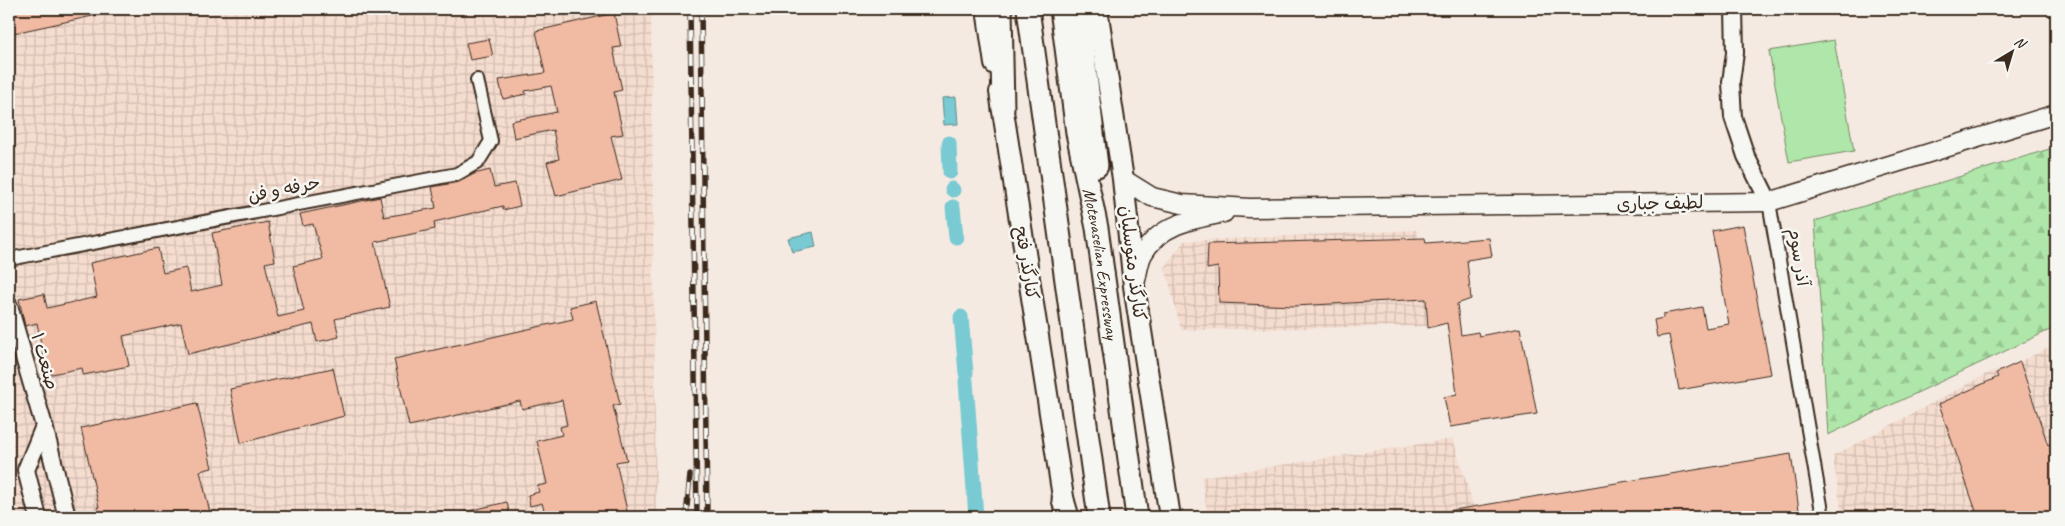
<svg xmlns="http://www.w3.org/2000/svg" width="2065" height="526" viewBox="0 0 2065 526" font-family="Caveat,'Playpen Sans Arabic',sans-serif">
<defs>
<pattern id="industrial-grid" width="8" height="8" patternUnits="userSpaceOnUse" patternTransform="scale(1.25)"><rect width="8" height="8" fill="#f4dccf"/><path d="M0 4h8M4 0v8" fill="none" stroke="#d2bdb1"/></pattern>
<pattern id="forest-firs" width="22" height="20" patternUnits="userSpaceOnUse" patternTransform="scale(1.25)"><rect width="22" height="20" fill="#afe6a9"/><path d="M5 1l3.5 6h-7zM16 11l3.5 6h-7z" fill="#97c591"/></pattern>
</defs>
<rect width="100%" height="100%" fill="#f5eae2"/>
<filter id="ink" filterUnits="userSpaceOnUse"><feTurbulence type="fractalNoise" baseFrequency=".02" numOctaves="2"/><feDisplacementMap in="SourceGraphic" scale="10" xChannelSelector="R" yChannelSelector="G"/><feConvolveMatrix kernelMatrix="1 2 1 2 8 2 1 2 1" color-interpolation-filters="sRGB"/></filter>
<g filter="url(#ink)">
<path fill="url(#industrial-grid)" d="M9,9H651L656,517H9Z
M1417,230L1436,326L1181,330L1165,267L1184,241Z
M2056,344V440L2023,456L2044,517H1842L1833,456L1994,370L2003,394L1996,373Z
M1453,439L1474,507L1791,454L1800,517H1208L1201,477Z"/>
<path fill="url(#forest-firs)" stroke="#758864" d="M2056,147V327L1828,435L1815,221Z"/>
<path fill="#afe6a9" stroke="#758864" d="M1834,40L1854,151L1789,162L1769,51Z"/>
<path fill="#79cad2" stroke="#608a8a" d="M956,97L958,124L944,125L942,98Z
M813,232L816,247L792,252L788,238Z"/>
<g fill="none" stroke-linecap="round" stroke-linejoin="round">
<path stroke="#79cad2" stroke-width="15" d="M949,143L950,172
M952,189L953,190
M953,207L956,237
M961,317L966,373
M966,381L976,517"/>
</g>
<path fill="#f0baa3" stroke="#3b2a1e" d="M9,9H102V14L9,34Z
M614,13L621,47L613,48L622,90L614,92L623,134L611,136L622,180L556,196L547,162L559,159L553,130L514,138L511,121L557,112L551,86L525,91L526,94L503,99L499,80L545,73L536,31Z
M489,39L493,56L470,60L466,43Z
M490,170L494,187L515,183L520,206L503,210V206L434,222L435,229L375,242L390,307L335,319L339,337L317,342L313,324L188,354L181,323L123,336L129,366L83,375L82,368L47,375L37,323L25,326L19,299L44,294L47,308L97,297L90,263L158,248L163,273L186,268L191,292L222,285L212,233L268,222L275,261L265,263L278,317L304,311L293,266L323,259L313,224L303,226L300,214L380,197L384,217L436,208L432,187L459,182L474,174Z
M1743,225L1771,374L1679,390L1669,335L1657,337L1654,320L1663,318V314L1702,307L1706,328L1729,324L1712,231Z
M1425,238L1426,243L1489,238L1492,256L1467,260L1471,299L1457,304L1461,335L1478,332L1479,336L1520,328L1537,414L1450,427L1444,397L1457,394L1447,323L1428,328L1426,299L1294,306L1219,303L1218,267L1207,269L1208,244Z
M596,301L620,404L613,406L627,460L616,462L628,515L621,517H546L542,503L530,506L528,495L539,492L537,486L547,484L537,441L562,435L560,427L567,425L562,400L522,409L520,401L409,426L394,359L573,319L570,307Z
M2020,362L2048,445L2056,441V517H1978L1939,404L1998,377L1996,373Z
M333,368L344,416L241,443L230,389Z
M197,403L212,468L200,471L211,517H99L97,507H99L81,428Z
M1791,454L1800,517H1449L1448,511Z
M507,502L510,517H461L460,513Z"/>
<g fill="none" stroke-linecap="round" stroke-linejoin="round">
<defs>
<path id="minor" d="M1769,202L1823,517
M9,259L457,174L478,162L491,141L477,80"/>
<path id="tertiary" d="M1734,9L1735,53L1731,82L1733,117L1746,156L1769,202
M9,306L44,426L67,517
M38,517L26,470L44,426"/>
<path id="secondary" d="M1123,179L1152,197L1182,204L1250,208L1769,202L2056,114
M1136,280C1138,272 1139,261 1143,254C1160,224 1193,219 1224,213"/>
<path id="primary" d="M987,9L995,64
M1097,9L1123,179L1134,286L1170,517
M1000,92L1066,516"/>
<g id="trunk">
<path d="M1001,9L1003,109"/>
<path d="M1028,9L1099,517"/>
<path id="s1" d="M1061,9L1077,133L1097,228L1137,517"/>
<path d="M1078,9L1097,166"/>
<path d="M1063,500L1068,517"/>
</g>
</defs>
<use href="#minor" stroke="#3b2a1e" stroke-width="16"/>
<use href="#tertiary" stroke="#3b2a1e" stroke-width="20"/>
<use href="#secondary" stroke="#3b2a1e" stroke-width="21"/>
<use href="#primary" stroke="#3b2a1e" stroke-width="24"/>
<use href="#trunk" stroke="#3b2a1e" stroke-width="25"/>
<use href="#minor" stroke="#f6f6f2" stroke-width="12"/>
<use href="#tertiary" stroke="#f6f6f2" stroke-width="16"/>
<use href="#secondary" stroke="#f6f6f2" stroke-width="18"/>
<use href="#primary" stroke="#f6f6f2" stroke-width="20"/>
<use href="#trunk" stroke="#f6f6f2" stroke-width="21"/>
<defs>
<path id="rail" d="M690,9L697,517
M701,9L707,517
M686,517L690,475"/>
</defs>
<use href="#rail" stroke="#3b2a1e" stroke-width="5.5"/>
<use href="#rail" stroke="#f6f6f2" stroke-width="4" stroke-dasharray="11" stroke-linecap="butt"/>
</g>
</g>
<g text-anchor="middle" stroke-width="5" stroke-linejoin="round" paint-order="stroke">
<g font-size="18" fill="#3b2a1e" stroke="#f6f6f2">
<text transform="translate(284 189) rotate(-11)" y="6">حرفه و فن</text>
<text transform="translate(1660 203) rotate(-1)" y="6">لطیف جباری</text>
<text transform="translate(1799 257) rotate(81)" y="6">آذر سوم</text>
<text transform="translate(1027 263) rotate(81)" y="6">کنارگذر فتح</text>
<text dy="6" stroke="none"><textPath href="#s1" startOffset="258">Motevaselian Expressway</textPath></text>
<text transform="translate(1133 263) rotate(83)" y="6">کنارگذر متوسلیان</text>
<text transform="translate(45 361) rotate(74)" y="6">صنعت ۱</text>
</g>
</g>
<rect width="2065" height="526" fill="none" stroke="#f6f6f2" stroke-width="30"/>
<rect x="15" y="15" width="2035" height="496" fill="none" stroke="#3b2a1e" stroke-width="2" filter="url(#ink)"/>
<g transform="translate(2012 52) rotate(38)" stroke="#f6f6f2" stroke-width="4" paint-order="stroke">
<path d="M0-4L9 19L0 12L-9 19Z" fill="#3b2a1e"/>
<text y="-8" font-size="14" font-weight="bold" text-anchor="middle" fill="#3b2a1e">N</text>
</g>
</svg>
